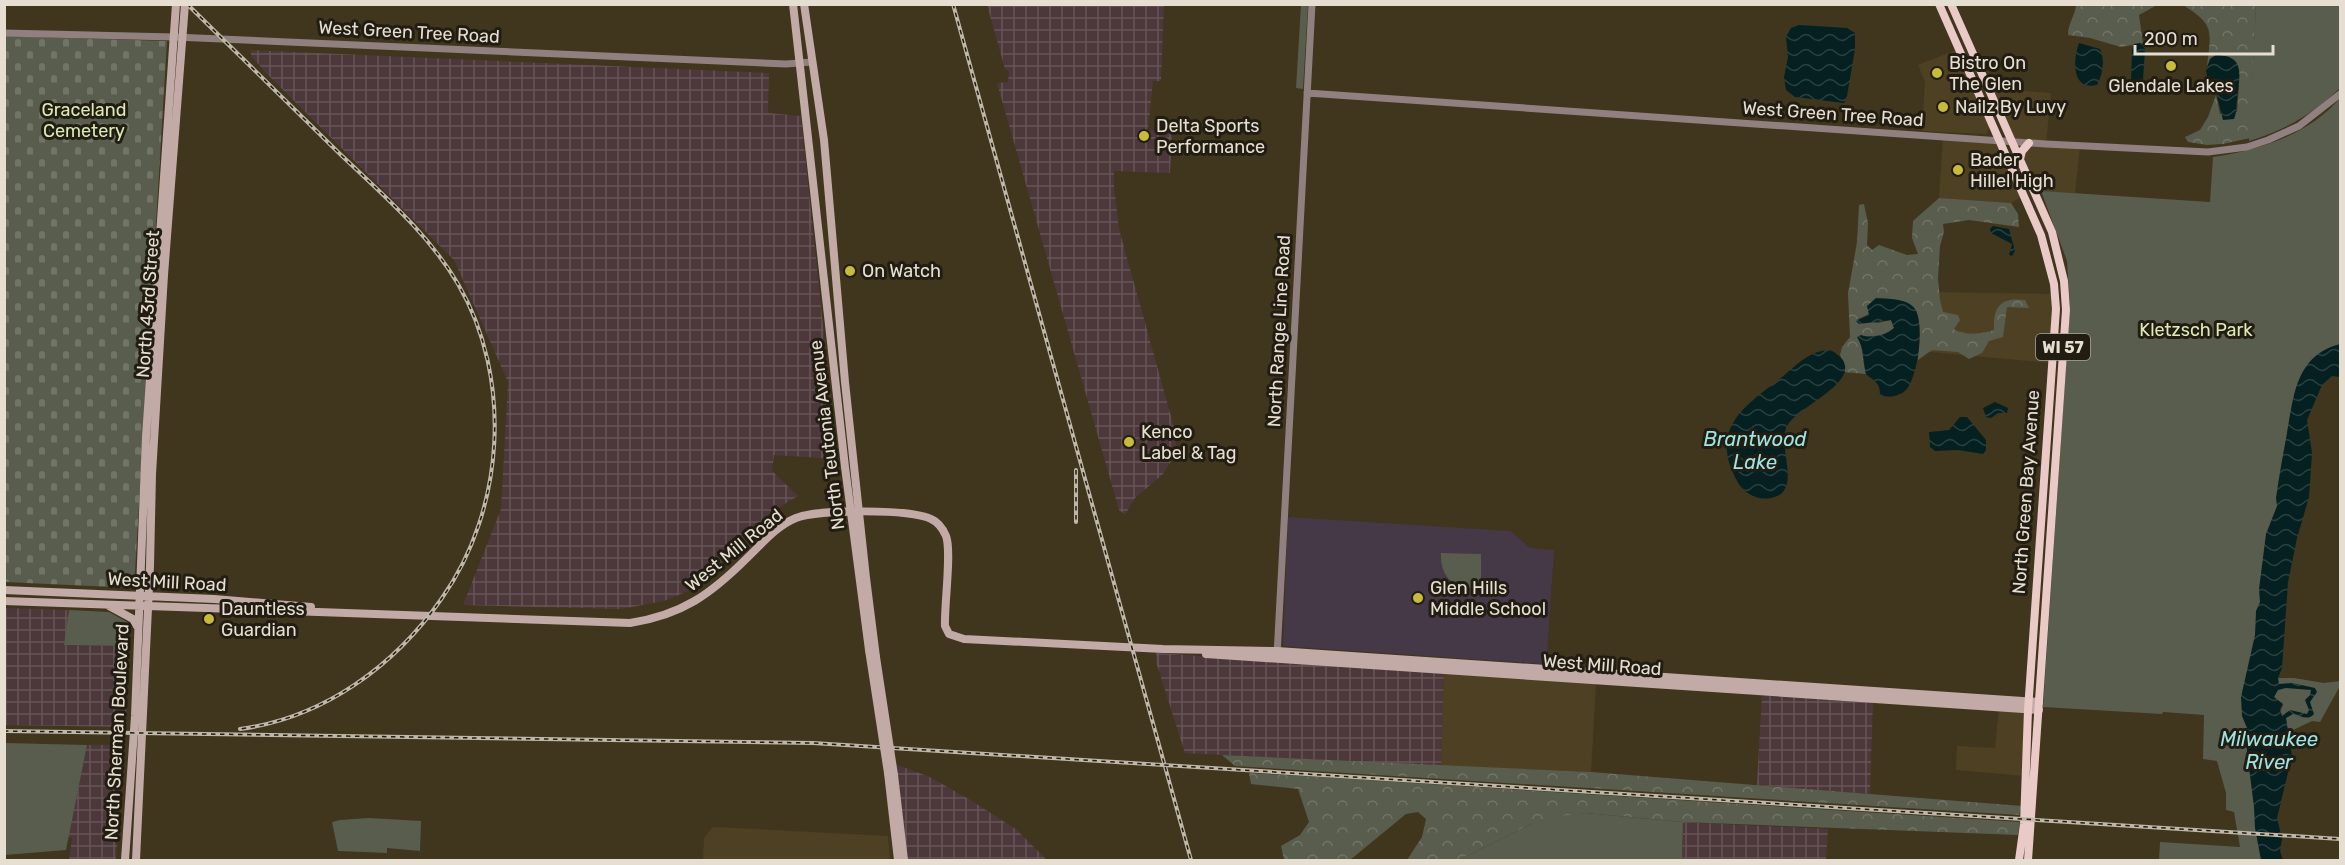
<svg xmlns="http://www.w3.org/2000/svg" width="2345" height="865" viewBox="0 0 2345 865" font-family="Rubik,sans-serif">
<defs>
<pattern id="industrial-grid" width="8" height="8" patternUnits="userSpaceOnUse" patternTransform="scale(1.5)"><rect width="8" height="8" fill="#4c383b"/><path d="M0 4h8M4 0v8" fill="none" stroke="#665456"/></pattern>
<pattern id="forest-crowns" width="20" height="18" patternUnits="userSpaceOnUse" patternTransform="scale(1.5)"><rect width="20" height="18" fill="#595d4d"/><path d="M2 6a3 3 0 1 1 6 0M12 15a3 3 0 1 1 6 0" fill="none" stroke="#717466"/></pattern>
<pattern id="cemetery-stones" width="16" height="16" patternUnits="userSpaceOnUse" patternTransform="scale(1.5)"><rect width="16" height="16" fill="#595d4d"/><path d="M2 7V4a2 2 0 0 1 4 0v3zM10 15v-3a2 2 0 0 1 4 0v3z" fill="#717466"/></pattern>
<pattern id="water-waves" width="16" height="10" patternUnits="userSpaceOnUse" patternTransform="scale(1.5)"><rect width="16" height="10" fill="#042020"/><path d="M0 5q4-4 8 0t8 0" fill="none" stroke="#29403f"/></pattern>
</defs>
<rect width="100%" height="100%" fill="#40351d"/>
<path fill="#4e4123" d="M1956,50L1990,127L1986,134L1922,131L1925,82L1918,65Z
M1988,88L2051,93L2046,144L2080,145L2075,194L2034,191L2020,160L2028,143L2012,142Z
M1943,136L2001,141L2021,197L2011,203L1939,198Z
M1934,292L2055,294L2051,363L1930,352Z
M1444,672L1596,682L1591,772L1441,766Z
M1999,708L2028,710L2025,776L1956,770L1957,746L1995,748Z
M713,827L888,836L890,860H703L704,838Z"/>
<path fill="url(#industrial-grid)" d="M987,5H1164L1161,81H1153L1148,130L1172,131L1170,173L1114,171V186L1119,229L1174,427L1176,445L1171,461L1163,474L1134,499L1125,515L1119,510L997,83L1008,82L1009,72L1005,69Z
M251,50L769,73L768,113L801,116L837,459L774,455L772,471L798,496L771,512L700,586L664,601L621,609L463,605L501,509L508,382L454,260L269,76L251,56Z
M5,608L69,610L65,645L127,646L126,727L5,725Z
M1156,653L1444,672L1441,766L1185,753L1156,662Z
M1762,694L1873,701L1870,794L1757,785Z
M87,745H117L114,834L117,846L116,860H69L72,838L68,837Z
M892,763L930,777L972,801L1017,830L1047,860H904Z
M1683,822L1828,829L1826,860H1682Z"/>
<path fill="#463947" d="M1288,517L1510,531L1530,548L1554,550L1547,655L1544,664L1283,646Z"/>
<path fill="url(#forest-crowns)" d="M2076,5H2157L2139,15L2143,43L2121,47L2090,38L2068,35C2068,23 2075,16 2076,5Z
M2183,5H2256L2250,138L2223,144L2207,145L2188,142L2185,137L2200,130L2208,117L2216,95L2220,114L2237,112L2239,86L2216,55L2211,58L2207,66C2211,31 2215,25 2183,5Z
M1939,198L2011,203L2018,214L2019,227L1969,220L1943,224L1944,232L1940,246L1938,278L1940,300L1943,312L1958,315L1960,320L1954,329C1964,336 1983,334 1994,330C1993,306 2001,297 2025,300L2029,308L2007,307L2003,337L1989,341L1982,353L1969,359L1958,352L1932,350L1918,360L1919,332L1916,310L1869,314L1856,320L1878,323L1891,320L1894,328L1888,334L1867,337C1860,350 1863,360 1866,374L1844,372V362L1840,355L1842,347L1850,337L1848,294L1857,242L1859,205L1864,204L1868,223L1867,245L1872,250L1879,245L1907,255L1918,254L1912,238L1913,221Z
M1222,755L1591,772L2022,806L2019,815L1235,766Z
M1249,773L1319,777L2020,822L2018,835L1683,822L1585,813L1529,825L1459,860H1407L1422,837L1426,819L1418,812L1406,814L1350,860H1284L1281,846L1300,835L1309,822L1298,789L1251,784Z"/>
<path fill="url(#cemetery-stones)" d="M5,36L167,41L134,588L5,582Z"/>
<path fill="#595d4d" d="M1301,5H1308L1303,89L1296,88Z
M2256,5H2340V88C2314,113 2284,131 2249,141Z
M2340,98V361L2313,381L2270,645L2273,860H2159L2160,842L2240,847L2234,812L2226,810V793L2217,761L2203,759L2204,715L2163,712L2162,714L2043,707L2070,306L2067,261L2041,191L2210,202L2213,157C2259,150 2309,135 2340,98Z
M1441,553L1481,554V589C1456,589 1440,580 1441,553Z
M69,610L109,612L129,623L127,646L64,645Z
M2278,678H2294L2324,683L2340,681V686L2320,722L2312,721L2289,732L2280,712L2283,705L2274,697L2277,690Z
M5,743L87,745L66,850L5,855Z
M1585,813L1683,822L1682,860H1459L1529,825L1553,817Z
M369,818L421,821L420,851L387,848V853L338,851L332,822L340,820Z"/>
<path fill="url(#water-waves)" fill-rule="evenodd" d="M1799,25L1847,28L1855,33V49L1847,96L1844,103L1795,97L1786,90L1784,77L1788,57L1786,37L1791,28Z
M2079,43L2100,49C2105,60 2103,74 2097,85C2071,91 2073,59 2079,43Z
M2140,43L2145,49L2143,80L2142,83L2133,85L2131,81L2132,50L2134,44Z
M2216,55C2247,55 2239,78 2237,99C2236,106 2237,112 2234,119L2223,120L2215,88L2208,80L2206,71L2210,59Z
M1993,226L2009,229L2015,251L2012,256L2009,255L2012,244L1991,233L1990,229Z
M1876,298C1887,299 1908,298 1915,309C1925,324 1918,377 1906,390C1899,397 1888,398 1880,395C1880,382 1875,382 1866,374C1863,361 1864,348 1857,337L1861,335C1872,339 1886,335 1894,328L1891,320L1859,324L1856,321L1869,315L1867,306Z
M2340,344V377L2332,376L2322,385L2307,420L2312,453L2309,497L2297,538L2288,582L2282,668L2278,678L2279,684L2292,683L2315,688L2317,692L2310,702L2314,714C2308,721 2301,716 2293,714L2286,718L2292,756L2277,818L2282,839L2280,851L2283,860H2261L2255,828L2254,807L2247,752V728L2242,716L2241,697L2255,635L2256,611L2260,602L2259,589L2266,534L2277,506L2276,498C2279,476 2283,455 2287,433C2294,396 2295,356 2340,344ZM2286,688L2311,690L2310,695L2305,700L2309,710L2307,714L2290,710L2282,716L2280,709L2283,704L2274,697L2278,690Z
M1831,350C1877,377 1798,404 1787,426C1776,446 1804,492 1771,498C1761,500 1753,497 1745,491C1738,485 1735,477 1731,468C1714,423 1751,402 1781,378C1797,365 1809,350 1831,350Z
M1995,402L2008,408L2007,413H1998L1991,418L1986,417L1983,408Z
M1960,417H1967L1986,440V450L1983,454L1958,450L1935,451L1930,447L1929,432L1949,430Z"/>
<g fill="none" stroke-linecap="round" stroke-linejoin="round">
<path stroke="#90807f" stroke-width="7" d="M4,33L174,37L786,64L812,62
M1307,93L2046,144L2208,152L2247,147L2268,140L2299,126L2340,94
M1277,655L1312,4"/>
<path stroke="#c2aaa7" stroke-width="8" d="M793,4L845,467L869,650
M804,4L824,140L845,382L866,578L876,657
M4,590L214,599L311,607
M4,601L630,623C682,615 711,594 747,558C762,544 776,526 796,518C818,509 910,509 931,519C938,522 943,529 946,536C952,551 944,606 945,626L949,634L964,639L1163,649L1277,651L2039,702
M109,606L133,619L137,626
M1206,654L2039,710
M888,773L898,860
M894,775L904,860
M125,860L135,716L146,437L176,4
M136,860L150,566L152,474L164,275L185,4"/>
<path stroke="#e9cac7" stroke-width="8" d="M1939,4L2041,235L2054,284L2056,309L2028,710L2024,824L2019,860
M1951,4L2052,232L2064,281L2066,310L2028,860
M2020,159L2022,151L2029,143"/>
<defs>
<path id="rail" d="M187,4C238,54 289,104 340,154C382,194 428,233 458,284C513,378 505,509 442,598C395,666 323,718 240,729
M953,4L1191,860
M1076,470V522
M4,731L813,743L2340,839"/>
</defs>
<use href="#rail" stroke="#bfb7a7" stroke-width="4"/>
<use href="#rail" stroke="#221d13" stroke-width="1.5" stroke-dasharray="4.5" stroke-linecap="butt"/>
<path stroke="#c2aaa7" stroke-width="8" d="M869,650L888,773
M876,657L894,775"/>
</g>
<g fill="#c8bb3b" stroke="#221d13" stroke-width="2">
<circle cx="2171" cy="66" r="6"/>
<circle cx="1937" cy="73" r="6"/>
<circle cx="1943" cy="107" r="6"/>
<circle cx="1144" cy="136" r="6"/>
<circle cx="1958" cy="170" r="6"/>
<circle cx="850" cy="271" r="6"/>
<circle cx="1129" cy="442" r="6"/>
<circle cx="1418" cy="598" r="6"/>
<circle cx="209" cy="619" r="6"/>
</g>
<g text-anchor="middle" stroke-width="6" stroke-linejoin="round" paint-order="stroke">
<rect fill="#221d13" stroke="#aba598" stroke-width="1.5" x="2036" y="334" width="54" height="26" rx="4.5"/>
<g font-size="16" font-weight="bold" fill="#e6dfd1">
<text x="2063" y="353">WI 57</text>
</g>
<g font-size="18" fill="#e6dfd1" stroke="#221d13">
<text transform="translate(409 32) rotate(3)" y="6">West Green Tree Road</text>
<text transform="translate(1833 114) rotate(4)" y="6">West Green Tree Road</text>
<text transform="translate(148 304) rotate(-86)" y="6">North 43rd Street</text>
<text transform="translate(1279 331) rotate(-87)" y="6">North Range Line Road</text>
<text transform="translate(827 435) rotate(-97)" y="6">North Teutonia Avenue</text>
<text transform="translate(2026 492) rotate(-86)" y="6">North Green Bay Avenue</text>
<text transform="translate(734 550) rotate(-39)" y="6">West Mill Road</text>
<text transform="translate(167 582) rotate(3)" y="6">West Mill Road</text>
<text transform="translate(1602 665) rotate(4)" y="6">West Mill Road</text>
<text transform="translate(117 732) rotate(-87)" y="6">North Sherman Boulevard</text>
</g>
<g font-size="18" fill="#e6dfd1" stroke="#221d13" text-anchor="start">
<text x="1949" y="69">Bistro On<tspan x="1949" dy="21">The Glen</tspan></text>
<text x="2171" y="92" text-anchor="middle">Glendale Lakes</text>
<text x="1955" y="113">Nailz By Luvy</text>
<text x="1156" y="132">Delta Sports<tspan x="1156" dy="21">Performance</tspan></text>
<text x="1970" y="166">Bader<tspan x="1970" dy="21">Hillel High</tspan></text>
<text x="862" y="277">On Watch</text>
<text x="1141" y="438">Kenco<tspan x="1141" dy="21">Label &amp; Tag</tspan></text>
<text x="1430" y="594">Glen Hills<tspan x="1430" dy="21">Middle School</tspan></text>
<text x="221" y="615">Dauntless<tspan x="221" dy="21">Guardian</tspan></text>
</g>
<g font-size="18" fill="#ddeab4" stroke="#221d13">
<text x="84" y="116">Graceland<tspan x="84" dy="21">Cemetery</tspan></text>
<text x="2196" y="336">Kletzsch Park</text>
</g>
<g font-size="20" font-style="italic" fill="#9de5e5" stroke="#221d13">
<text x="1755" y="446">Brantwood<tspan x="1755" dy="23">Lake</tspan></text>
<text x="2269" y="746">Milwaukee<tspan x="2269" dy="23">River</tspan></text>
</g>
</g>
<rect width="2345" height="865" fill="none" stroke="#e6dfd1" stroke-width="12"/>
<path d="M2135 45v9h138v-9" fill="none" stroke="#e6dfd1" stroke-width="3"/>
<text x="2144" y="45" font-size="18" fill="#e6dfd1" stroke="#221d13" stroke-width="4.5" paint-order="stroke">200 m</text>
</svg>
